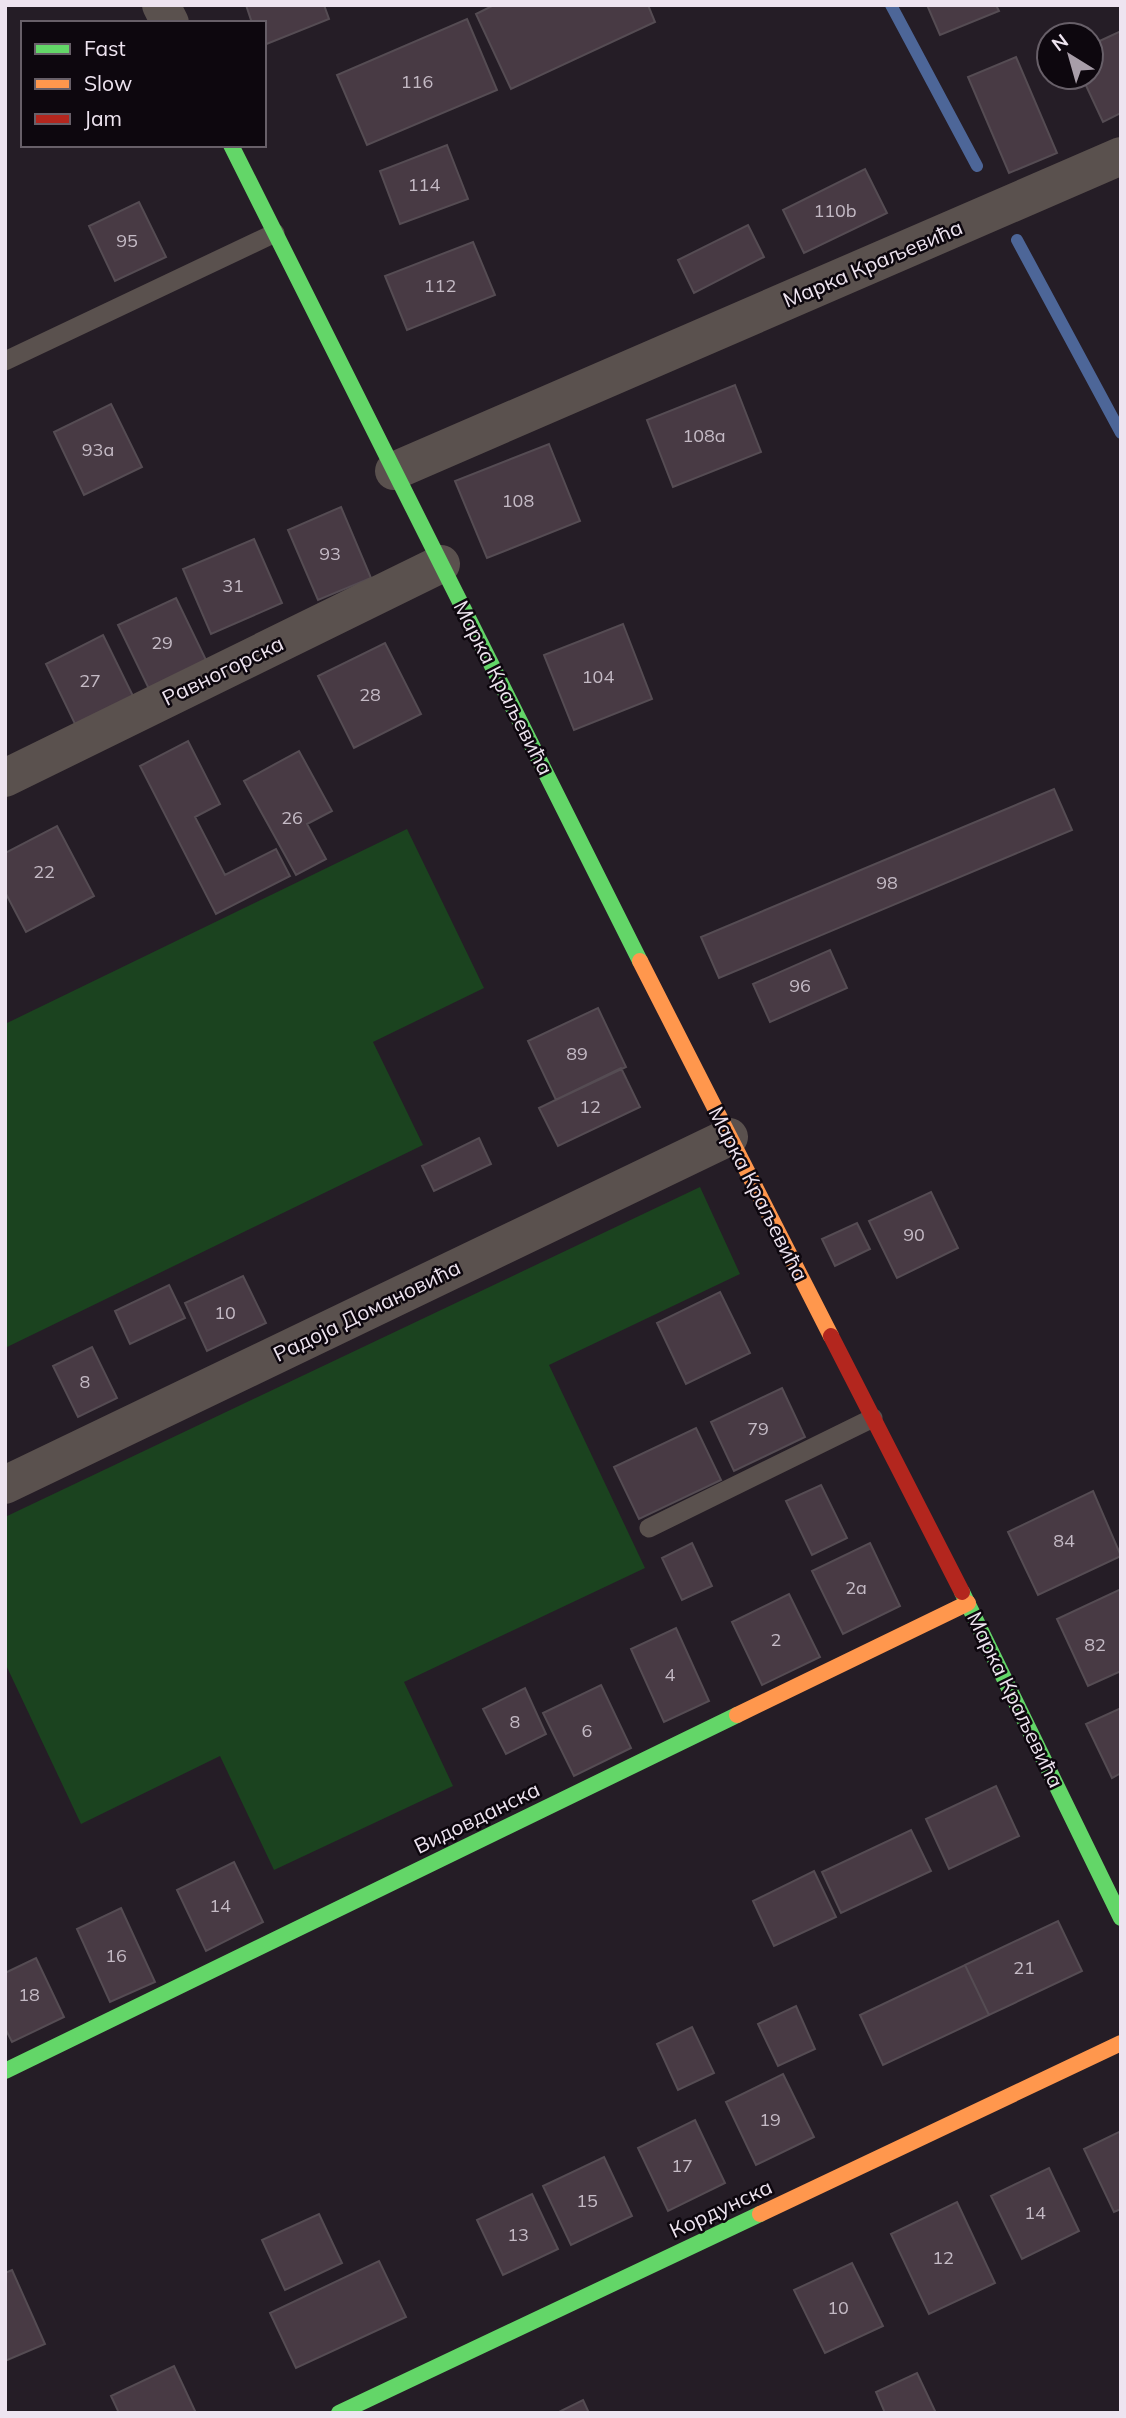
<svg xmlns="http://www.w3.org/2000/svg" width="1126" height="2418" viewBox="0 0 1126 2418" font-family="Mulish,sans-serif">
<rect width="100%" height="100%" fill="#251d26"/>
<path fill="#1b431f" d="M407,829L484,988L373,1042L423,1145L5,1348V1024Z
M700,1187L740,1274L549,1365L645,1568L404,1682L453,1786L274,1870L220,1756L81,1824L5,1663V1517Z"/>
<g fill="none" stroke-linecap="round" stroke-linejoin="round">
<path stroke="#4d6698" stroke-width="12" d="M891,5L977,166
M1017,240L1121,433"/>
</g>
<path fill="#483a44" stroke="#554c53" stroke-width="2" d="M246,5H324L329,19L264,45V23H252Z
M494,5H648L655,22L511,89L476,14Z
M927,5H996L999,11L940,35Z
M467,19L497,90L367,145L337,75Z
M1121,31V113L1103,122L1082,77H1091V45Z
M1016,57L1057,153L1009,173L968,77Z
M447,145L468,199L400,224L380,171Z
M865,169L887,213L804,253L783,210Z
M139,202L166,257L115,281L89,226Z
M748,225L764,257L694,293L678,260Z
M473,242L495,295L407,330L385,276Z
M735,385L761,452L673,487L647,420Z
M111,404L142,467L84,495L54,432Z
M549,444L580,521L487,558L455,481Z
M341,507L371,578L318,600L288,530Z
M254,539L282,603L211,634L183,569Z
M176,598L206,660L149,689L118,625Z
M623,624L652,699L574,730L544,655Z
M103,635L134,698L76,726L46,664Z
M385,643L421,714L354,748L318,676Z
M188,741L220,804L195,817L225,875L276,849L290,876L216,914L140,766Z
M299,751L332,811L307,824L326,859L296,875L244,781Z
M1054,789L1072,830L719,978L701,937Z
M57,826L94,896L26,932L5,892V853Z
M830,950L847,988L770,1022L753,984Z
M598,1008L626,1067L556,1100L528,1041Z
M621,1068L640,1107L558,1146L539,1108Z
M479,1138L491,1164L434,1191L422,1166Z
M931,1192L958,1248L897,1278L869,1221Z
M857,1223L870,1249L835,1266L822,1239Z
M243,1276L266,1323L207,1351L185,1303Z
M169,1285L185,1318L130,1344L115,1311Z
M720,1292L750,1353L686,1384L657,1323Z
M92,1347L117,1398L78,1417L53,1366Z
M782,1388L805,1437L734,1471L711,1422Z
M696,1428L721,1480L639,1519L614,1467Z
M821,1485L847,1538L812,1555L786,1501Z
M1093,1491L1121,1556L1038,1595L1008,1532Z
M692,1543L712,1586L682,1600L662,1558Z
M870,1543L900,1606L843,1634L812,1571Z
M1121,1589V1671L1088,1686L1057,1619Z
M789,1594L820,1657L762,1685L732,1622Z
M676,1628L709,1701L664,1722L631,1649Z
M601,1685L631,1748L574,1776L543,1713Z
M525,1688L546,1734L506,1754L483,1709Z
M1121,1708V1773L1112,1778L1086,1724Z
M996,1786L1019,1836L949,1869L926,1819Z
M911,1830L931,1871L841,1913L822,1872Z
M234,1862L263,1922L206,1951L177,1890Z
M814,1871L836,1917L774,1946L753,1901Z
M121,1908L155,1982L110,2002L77,1929Z
M1058,1921L1082,1971L989,2015L965,1965Z
M36,1958L64,2017L12,2042L5,2028V1973Z
M965,1965L989,2015L883,2065L860,2015Z
M796,2006L815,2049L778,2066L758,2024Z
M692,2027L714,2073L678,2090L657,2044Z
M783,2074L814,2137L756,2165L726,2102Z
M695,2120L725,2183L668,2211L638,2148Z
M1121,2131V2209L1114,2212L1084,2149Z
M604,2157L632,2216L571,2245L543,2186Z
M1049,2168L1079,2231L1022,2259L991,2196Z
M532,2194L558,2249L503,2275L477,2220Z
M957,2202L995,2283L929,2314L891,2234Z
M319,2214L342,2263L285,2290L262,2240Z
M379,2261L406,2317L296,2368L270,2313Z
M852,2263L883,2326L825,2353L794,2290Z
M12,2270L45,2344L5,2361V2273Z
M174,2366L196,2413H119L111,2396Z
M917,2373L936,2413H885L876,2392Z
M583,2400L589,2413H557Z"/>
<g fill="none" stroke-linecap="round" stroke-linejoin="round">
<path stroke="#5a514e" stroke-width="19" d="M5,361L275,233
M649,1528L873,1418"/>
<path stroke="#5a514e" stroke-width="38" d="M161,5L170,23
M394,471L1121,156
M5,778L441,564
M5,1485L729,1137"/>
<path stroke="#63d668" stroke-width="16" d="M231,145L640,961
M962,1592L1121,1918
M5,2071L737,1715
M339,2413L760,2214"/>
<path stroke="#ff974d" stroke-width="16" d="M640,961L831,1336
M737,1715L968,1603
M760,2214L1121,2043"/>
<path stroke="#b3261e" stroke-width="16" d="M831,1336L962,1592"/>
</g>
<g text-anchor="middle" stroke-width="5" stroke-linejoin="round" paint-order="stroke">
<g font-size="18" fill="#c4bac5">
<text x="417" y="88">116</text>
<text x="424" y="191">114</text>
<text x="835" y="217">110b</text>
<text x="127" y="247">95</text>
<text x="440" y="292">112</text>
<text x="704" y="442">108a</text>
<text x="98" y="456">93a</text>
<text x="518" y="507">108</text>
<text x="330" y="560">93</text>
<text x="233" y="592">31</text>
<text x="162" y="649">29</text>
<text x="598" y="683">104</text>
<text x="90" y="687">27</text>
<text x="370" y="701">28</text>
<text x="292" y="824">26</text>
<text x="44" y="878">22</text>
<text x="887" y="889">98</text>
<text x="800" y="992">96</text>
<text x="577" y="1060">89</text>
<text x="590" y="1113">12</text>
<text x="914" y="1241">90</text>
<text x="225" y="1319">10</text>
<text x="85" y="1388">8</text>
<text x="758" y="1435">79</text>
<text x="1064" y="1547">84</text>
<text x="856" y="1594">2a</text>
<text x="776" y="1646">2</text>
<text x="1095" y="1651">82</text>
<text x="670" y="1681">4</text>
<text x="515" y="1728">8</text>
<text x="587" y="1737">6</text>
<text x="220" y="1912">14</text>
<text x="116" y="1962">16</text>
<text x="1024" y="1974">21</text>
<text x="29" y="2001">18</text>
<text x="770" y="2126">19</text>
<text x="682" y="2172">17</text>
<text x="587" y="2207">15</text>
<text x="1035" y="2219">14</text>
<text x="518" y="2241">13</text>
<text x="943" y="2264">12</text>
<text x="838" y="2314">10</text>
</g>
<g font-size="21" fill="#eee4f0" stroke="#0d070e">
<text transform="translate(873 264) rotate(-23)" y="7">Марка Краљевића</text>
<text transform="translate(223 671) rotate(-26)" y="7">Равногорска</text>
<text transform="translate(503 688) rotate(63)" y="7">Марка Краљевића</text>
<text transform="translate(758 1194) rotate(63)" y="7">Марка Краљевића</text>
<text transform="translate(367 1311) rotate(-26)" y="7">Радоја Домановића</text>
<text transform="translate(1015 1700) rotate(64)" y="7">Марка Краљевића</text>
<text transform="translate(477 1818) rotate(-26)" y="7">Видовданска</text>
<text transform="translate(721 2209) rotate(-25)" y="7">Кордунска</text>
</g>
</g>
<rect width="1126" height="2418" fill="none" stroke="#eee4f0" stroke-width="14"/>
<rect x="21" y="21" width="245" height="126" fill="#0d070e" stroke="#675f68" stroke-width="2"/>
<rect x="35" y="44" width="35" height="10" fill="#63d668" stroke="#675f68" stroke-width="2"/>
<text x="84" y="56" font-size="21" fill="#eee4f0">Fast</text>
<rect x="35" y="79" width="35" height="10" fill="#ff974d" stroke="#675f68" stroke-width="2"/>
<text x="84" y="91" font-size="21" fill="#eee4f0">Slow</text>
<rect x="35" y="114" width="35" height="10" fill="#b3261e" stroke="#675f68" stroke-width="2"/>
<text x="84" y="126" font-size="21" fill="#eee4f0">Jam</text>
<g transform="translate(1070 56) rotate(323)"><circle r="33" fill="#0d070e" stroke="#675f68" stroke-width="2"/>
<path d="M0-5L12 26L0 18L-12 26Z" fill="#a89ea9"/>
<text y="-10" font-size="19" font-weight="bold" text-anchor="middle" fill="#eee4f0">N</text>
</g>
</svg>
